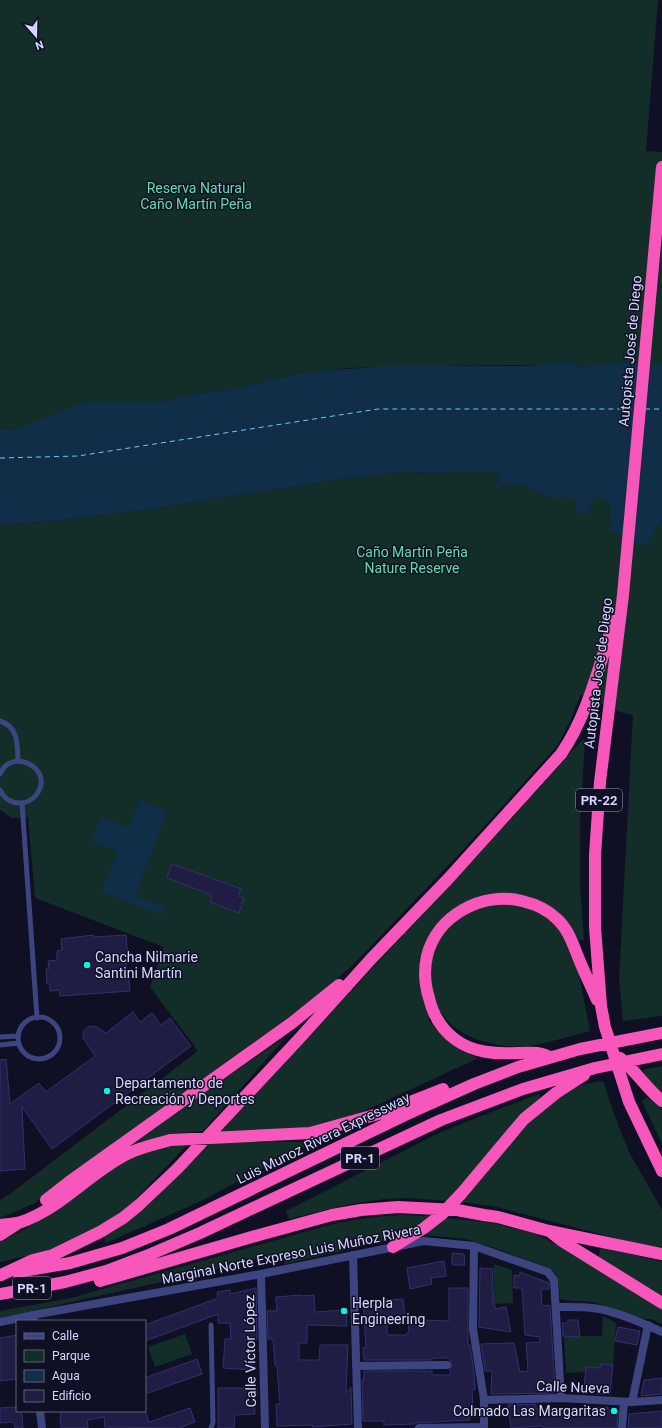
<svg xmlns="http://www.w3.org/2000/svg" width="662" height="1428" viewBox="0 0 662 1428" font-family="Roboto,sans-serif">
<rect width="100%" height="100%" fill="#101024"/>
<path fill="#132e29" d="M0,0H658L646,151L662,152V363L622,362L580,367L566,361L541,365H464L347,368L327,371L305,372L229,390L198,393L191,395H184L163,402L132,403L32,424L13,430L0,428Z
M408,472L440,473L456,472H496L499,479L498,485L521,484L543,496L553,497H574L576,501L589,510L592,502L597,497C616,500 611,516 609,530L640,546L648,544L662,520V1016L623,1021L619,979L633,715L620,712L581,694L571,719L558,745L460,853L352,966L299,1010L172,1101L47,1194L33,1204L0,1218V1200L10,1194L198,1051L150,987L164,947L35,898L28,817L12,818L0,810V525L55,521L138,511L349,478Z
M582,740H585L580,821V885L584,940L578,941L574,932L565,939L578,970L590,1031C570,1036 549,1043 528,1046C503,1049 472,1041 453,1026C448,1022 444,1017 441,1012L428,1019C443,1039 456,1049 478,1058L343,1121L323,1127L221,1132L544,784Z
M285,1038L203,1131L177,1133L152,1139L120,1150Z
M662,1066V1093L653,1085L642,1070Z
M603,1081L618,1125L630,1154L662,1210V1247L642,1245L497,1207L461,1202L531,1118L571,1089L586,1084Z
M539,1094L540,1098L528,1108L447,1201C427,1199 406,1197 386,1199C353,1202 321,1211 289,1219L286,1211L437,1134L481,1116Z
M647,1097L662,1109V1144L642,1101Z
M212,1142H313L203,1200L106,1243L103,1235L135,1215L151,1202Z
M188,1144L131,1204L112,1219L69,1243L44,1252L0,1262V1242L26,1229L92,1181L134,1156L171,1145Z
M403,1215L429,1216L417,1225L384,1241L285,1264L282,1252L215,1270L0,1318V1311L71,1298L322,1227C349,1220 375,1216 403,1215Z
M445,1218L492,1223L533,1233L565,1249L662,1308V1324L651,1319H644L594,1302L572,1301L560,1299C559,1288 560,1273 549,1268L501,1250L466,1239L425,1235Z
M601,1247L662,1262V1298L598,1258Z
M494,1264L512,1270L513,1303L493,1304Z
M603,1316L616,1323L613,1365L601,1364L600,1368L586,1367L585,1372L566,1373L564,1336H602Z
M185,1334L192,1354L155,1367L148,1347Z"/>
<path fill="#102e48" d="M566,361L580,367L622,362L662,363V520L648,544L640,546L609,530C611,516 616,500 597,497C591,502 591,508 586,515L579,513L575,508L576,501L574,497H553L543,496L521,484L498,485L499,479L496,472H456L440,473L408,472L349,478L138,511L55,521L0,525V428L13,430L86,402H163L184,395H191L198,393L229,390L305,372L403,365L520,366L541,365Z
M140,800L167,811L135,896L165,907L162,915L102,892L118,852L91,841L101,817L129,828Z"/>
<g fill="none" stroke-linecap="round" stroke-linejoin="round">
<path stroke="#68cbf8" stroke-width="1" stroke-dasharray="5 4" stroke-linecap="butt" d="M645,409H662
M0,458L78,456L378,409H633"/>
</g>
<path fill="#1f1d44" stroke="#33306f" d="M172,864L241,889L238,896L244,898L239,913L210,902L212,895L167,878Z
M93,935L94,937L126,935L128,961H126L127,979H129L130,991L60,996L59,990L50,991V984H47L46,969H49L48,961L57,960V951L62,950L61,939Z
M133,1012L140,1022L152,1013L161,1025L170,1018L191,1046L52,1149L22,1107L25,1169L0,1171V1060L6,1059L10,1104L39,1083L46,1092L95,1056L83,1038V1032L88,1027L95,1026L106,1033Z
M452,1253L464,1254L465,1265H452Z
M444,1261L446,1276L431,1278L432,1284L410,1289L407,1268Z
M480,1268L493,1269L492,1290H493V1305H495V1309L506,1307L511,1332L479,1327Z
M520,1272L549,1283V1289H541L542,1306L550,1305L554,1372V1393L491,1394L492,1371H485L481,1344L514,1343L520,1372L528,1371L526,1343L540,1342V1337L525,1335L522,1288H514V1275L520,1276Z
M256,1288L257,1339H255L253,1370L223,1368L225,1339H231L230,1323H218V1314L145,1341V1325L218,1298L217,1292L230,1290V1294Z
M449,1288H468V1345H470L474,1371L475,1390H472L473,1409H469L470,1420L415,1423V1424L384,1425V1421H363L362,1380H364V1371H432V1375H450V1370L452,1365L449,1358H432V1360H364L363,1348H366L363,1301L403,1299L405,1316L387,1317V1335H407V1333H409L408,1317H422V1320L449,1321Z
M301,1295V1296L314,1295L315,1312L346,1310L347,1326L307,1325V1343H299V1360H319L320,1345H348L346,1393L351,1387L352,1424L313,1427V1425L277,1426L276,1404H280L277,1367L275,1365L273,1339H268L267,1311H277L276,1297Z
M568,1320H578L580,1337L563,1336L562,1323H568Z
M618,1327L640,1331L637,1345L615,1341Z
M17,1335V1379L0,1381V1338Z
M197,1359L202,1374L145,1394V1378Z
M601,1364L613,1365L610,1394H597L598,1389L584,1387L586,1367L600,1368Z
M662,1378V1394L641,1396L644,1380Z
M218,1388H257V1396H254L255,1414L235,1415L234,1428H218Z
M536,1404V1409H596V1408L608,1407V1410L618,1411L617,1428H543V1426L511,1428L508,1405Z
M17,1407V1411H21V1414H22L23,1428H15L14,1422L0,1423V1408Z
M190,1408L195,1422L179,1428L105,1427L104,1417L87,1420L88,1428H61L60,1417H61L60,1411H145L149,1422Z
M662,1411V1428H628L629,1414Z"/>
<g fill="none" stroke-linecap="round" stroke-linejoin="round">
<path stroke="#3d4581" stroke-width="5" d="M0,721C19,727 17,745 18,761
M0,774C13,745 56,771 36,795C32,800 26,803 20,803C11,803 4,798 0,790
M22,803L37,1018
M18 1038a21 21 0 1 1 42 0a21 21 0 1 1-42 0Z
M0,1037L18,1036
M0,1045L19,1043
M211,1428L213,1422L211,1325"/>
<path stroke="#3d4581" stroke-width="8" d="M474,1246L473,1329L484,1400V1428
M261,1274L265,1428
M556,1307C571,1307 586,1306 600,1309C618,1313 645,1324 662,1332
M0,1322L33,1315L261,1274L424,1241L474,1246L548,1272L554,1280L561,1398
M356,1366L447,1365
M484,1400L561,1398L632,1402L662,1400
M632,1402L648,1325
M419,1428L484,1427
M622,1428L624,1402"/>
<path stroke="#3d4581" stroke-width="8" d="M353,1255L358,1428
M33,1315L34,1321
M40,1411L42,1428"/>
<path stroke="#f756bb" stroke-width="12" d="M662,167L623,595L600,782L595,855V927L601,1006L605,1027L629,1102L662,1171
M550,1057C539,1051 530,1053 517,1053C496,1054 474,1053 456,1040C442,1030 433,1015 429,998C425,985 424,969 427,956C437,915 483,891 522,901C535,904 547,909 557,919C570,931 574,948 581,964C586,976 592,988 597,1000
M620,1058C636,1071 646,1088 662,1101
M46,1200L69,1182L293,1022L339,985
M0,1225C7,1224 15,1224 21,1222C62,1208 91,1171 129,1153C142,1147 156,1144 170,1140L310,1133L382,1113L443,1089
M552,1233L562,1241L662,1303
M0,1235L17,1224
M393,1247L424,1228L442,1214L461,1194L524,1119L556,1093L584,1075
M17,1272L70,1263L122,1248L169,1229L407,1114L474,1084L518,1067L580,1049L662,1033
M1,1275L33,1260L53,1255L100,1232L123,1218L139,1205L177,1169L298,1040L371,959L448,879L561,754C588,715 599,665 614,621
M100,1281L259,1235L332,1215L361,1210L398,1207L457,1210L484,1215L498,1217L549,1231L662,1254
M0,1294L65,1282L106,1271L151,1254L200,1233L441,1120L523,1089L595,1068L662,1054"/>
</g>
<g fill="#0bf3e7" stroke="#101024" stroke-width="1.5">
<circle cx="87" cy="965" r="4"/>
<circle cx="107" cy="1091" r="4"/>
<circle cx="344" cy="1311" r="4"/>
<circle cx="614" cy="1411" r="4"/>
</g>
<g text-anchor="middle" stroke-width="3" stroke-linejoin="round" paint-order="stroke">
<g fill="#101024" stroke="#9a9bbc" stroke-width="1">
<rect x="576" y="789" width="46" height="22" rx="3"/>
<rect x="341" y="1147" width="38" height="22" rx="3"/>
<rect x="13" y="1277" width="38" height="22" rx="3"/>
</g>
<g font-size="13" font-weight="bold" fill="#d5d6fd">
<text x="599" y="805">PR-22</text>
<text x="360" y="1163">PR-1</text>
<text x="32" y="1293">PR-1</text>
</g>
<g font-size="14" fill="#64daab" stroke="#101024">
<text x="196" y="193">Reserva Natural<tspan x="196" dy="16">Caño Martín Peña</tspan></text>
<text x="412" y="557">Caño Martín Peña<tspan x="412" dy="16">Nature Reserve</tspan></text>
</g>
<g font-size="14" fill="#d5d6fd" stroke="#101024">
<text transform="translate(630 351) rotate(-85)" y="5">Autopista José de Diego</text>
<text transform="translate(598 673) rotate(-83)" y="5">Autopista José de Diego</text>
<text transform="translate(323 1138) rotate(-26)" y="5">Luis Munoz Rivera Expressway</text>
<text transform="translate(291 1254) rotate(-11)" y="5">Marginal Norte Expreso Luis Muñoz Rivera</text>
<text transform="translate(250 1351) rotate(-91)" y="5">Calle Víctor López</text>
<text transform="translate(573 1387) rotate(2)" y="5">Calle Nueva</text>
</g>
<g font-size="14" fill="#d5d6fd" stroke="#101024" text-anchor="start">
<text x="95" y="962">Cancha Nilmarie<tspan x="95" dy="16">Santini Martín</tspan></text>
<text x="115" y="1088">Departamento de<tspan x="115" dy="16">Recreación y Deportes</tspan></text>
<text x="352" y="1308">Herpla<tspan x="352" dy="16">Engineering</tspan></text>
<text x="606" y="1416" text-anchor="end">Colmado Las Margaritas</text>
</g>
</g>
<rect x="16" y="1320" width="130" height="92" fill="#101024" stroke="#5f5f7b"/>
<rect x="24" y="1333" width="20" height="6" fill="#3d4581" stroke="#5f5f7b"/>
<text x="52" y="1340" font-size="12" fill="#d5d6fd">Calle</text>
<rect x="24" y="1350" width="20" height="12" fill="#132e29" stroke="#5f5f7b"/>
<text x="52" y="1360" font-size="12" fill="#d5d6fd">Parque</text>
<rect x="24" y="1370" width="20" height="12" fill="#102e48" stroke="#5f5f7b"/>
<text x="52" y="1380" font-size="12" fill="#d5d6fd">Agua</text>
<rect x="24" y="1390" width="20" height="12" fill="#1f1d44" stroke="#5f5f7b"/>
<text x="52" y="1400" font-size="12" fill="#d5d6fd">Edificio</text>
<g transform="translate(36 36) rotate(160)" stroke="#101024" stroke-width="3" paint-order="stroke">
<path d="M0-3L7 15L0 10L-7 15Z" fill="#d5d6fd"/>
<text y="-6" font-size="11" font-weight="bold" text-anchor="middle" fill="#d5d6fd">N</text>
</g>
</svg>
